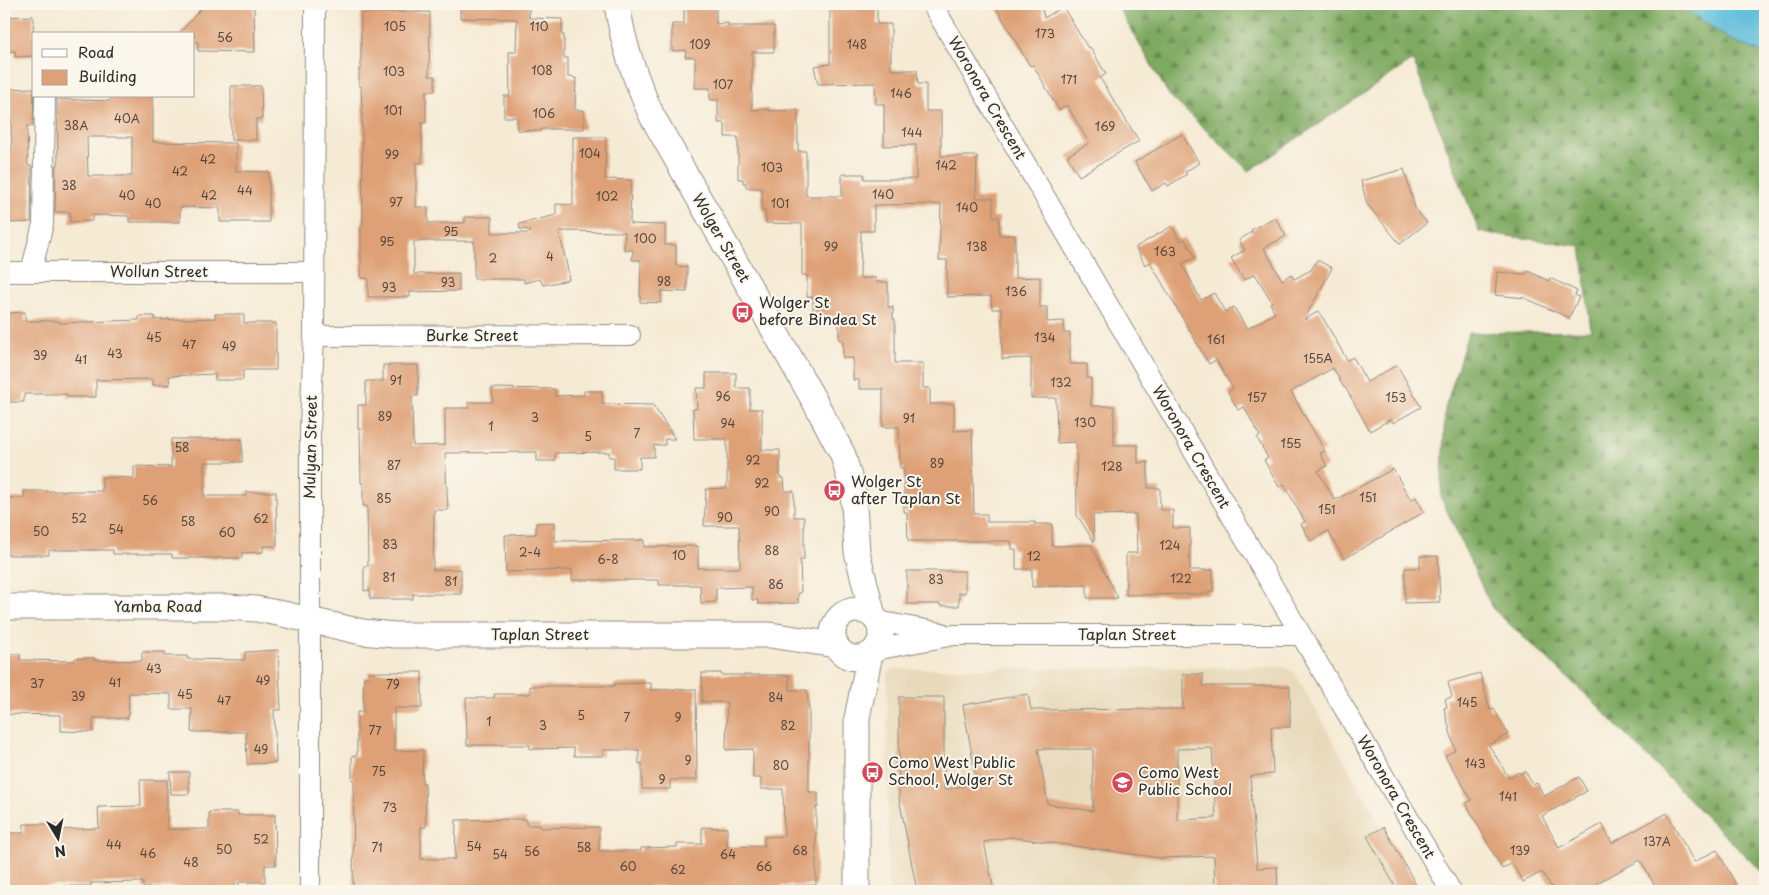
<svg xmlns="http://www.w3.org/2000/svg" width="1769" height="895" viewBox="0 0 1769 895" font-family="'Playpen Sans',sans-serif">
<defs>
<pattern id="forest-firs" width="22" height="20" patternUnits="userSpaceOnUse" patternTransform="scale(1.25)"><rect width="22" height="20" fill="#7ea961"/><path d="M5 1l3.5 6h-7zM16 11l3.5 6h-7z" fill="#678a50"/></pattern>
</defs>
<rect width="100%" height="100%" fill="#fbf7ec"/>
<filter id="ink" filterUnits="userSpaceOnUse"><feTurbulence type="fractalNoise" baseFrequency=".02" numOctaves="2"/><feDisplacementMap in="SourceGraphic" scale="10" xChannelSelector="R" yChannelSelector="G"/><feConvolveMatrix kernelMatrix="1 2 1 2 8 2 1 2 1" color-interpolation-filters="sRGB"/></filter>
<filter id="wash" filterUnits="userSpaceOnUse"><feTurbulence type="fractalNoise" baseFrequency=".0096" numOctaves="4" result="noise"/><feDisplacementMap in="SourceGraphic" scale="20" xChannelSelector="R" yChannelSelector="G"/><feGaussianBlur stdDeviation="1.12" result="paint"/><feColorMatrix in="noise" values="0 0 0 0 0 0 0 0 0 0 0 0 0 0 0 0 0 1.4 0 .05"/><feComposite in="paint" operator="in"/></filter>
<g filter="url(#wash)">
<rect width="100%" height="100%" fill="#f5ead4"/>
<path fill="#e8d9ba" d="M1284,667L1295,673L1418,891H888L887,673L894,669Z"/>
<path fill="url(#forest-firs)" stroke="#546a46" d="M1116,4H1678L1729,39L1765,54V875L1713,824L1596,704L1492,608L1441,498L1445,409L1468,333L1591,331L1581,246L1479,232L1413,60L1249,171L1169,95Z"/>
<path fill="#5bbcd9" stroke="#437482" d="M1678,4H1765V54L1729,39Z"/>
<g id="blocks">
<path fill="#dea076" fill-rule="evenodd" d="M205,4H254L255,52L198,51V42H194V34H179Z
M460,4H529V18L562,19V35H564V58H568V77L576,78L575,110H584V129H541V131L517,130V117H504V96H510L509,52H516L517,19L460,18Z
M684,4H716V24L728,23V26H774V52H752V110L769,109V111L798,110V151H806V196H842V174H864V179H916V145L884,146V104H876L875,83L818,84L814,66L830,64V4H877V24H891V70H917L918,84H926V111H941V156H977L976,198H993V217H999V235H1015V278L1040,277V307H1047V322L1064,321V333H1070V364H1087V378H1091V406H1114V445H1138V463L1148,462V488H1160V510H1173V528H1190V570H1213V591H1209V594L1126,595V553H1137L1136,514L1093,515L1094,542L1077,515L1076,442L1057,443L1056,398H1031V358L1002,359V309H992L991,296L947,297V260H939L941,204L874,205V231H861L860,278H876V282H888V307H893V319H895V363H923V388H930V404H954V431L972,430L974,514H987V522H1035V524H1052V546L1091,545L1118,598H1087V585L1032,587V569H1016V549H1012L1011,541H908L907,512H904V468H900L899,427H883V389H859V380H853V358H843V340H839V316H813V297H807V275H802V224L766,223L765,211H762V188H746V183H743V179H738V137H725V123H718V100H710V88H695V57H685L686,50L672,51V24H684Z
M994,4H1041L1044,18L1063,7L1088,48L1090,47L1106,74L1100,78L1139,141L1079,176L1067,156L1089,143L1067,105L1059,110L1033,65L1030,66Z
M401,12H430L429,76H435V91H426V123H422V163H416V207H428V223H465V217H492V233H531L530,230L520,229L519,224L556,215V204L573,205V137H606L605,179L631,180L630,224L665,225V245H676V266L687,267V292L661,291V303L640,302L641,260H632L633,250H624L625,232L559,231L569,275H568L569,280L543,285L540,279L524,283V279H474V241H414V274L459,273V291L410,292V297H368V278H361V224H363L362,111L361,86H359V69H361V13Z
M33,16L34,56L15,57V51L4,52V17Z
M231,86H261L262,119H256V140H231Z
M34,88L33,126H27L28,166H32L31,222L10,223L9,203H4V153H12L10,89Z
M113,96H153V142L236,143V171L269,172V222H220V208L180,207V222H129V216L92,215V221L70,222V212H55L56,165H58L57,99L110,101ZM87,137H132V176H88Z
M1182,134L1199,163L1185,172L1187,174L1168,186L1166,183L1152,191L1135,162Z
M1404,169L1415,208L1427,223L1400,244L1367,204L1361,181Z
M1275,217L1286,236L1264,248L1282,280L1291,274L1294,279L1311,270L1317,260L1332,268L1304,320L1319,311L1347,360L1353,357L1367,382L1397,365L1421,407L1393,423L1391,419L1370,431L1345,387L1344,388L1333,368L1291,392L1325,451L1320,453L1327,466L1318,471L1335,500L1393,469L1411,500L1416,497L1424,512L1344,559L1328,531L1311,541L1301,524L1305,522L1284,484L1279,487L1264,460L1268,458L1257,438L1260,436L1244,407L1238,410L1228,392L1233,389L1216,360L1209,364L1150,262L1145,265L1136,247L1172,226L1180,241L1184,238L1195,257L1182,264L1201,300L1214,293L1225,312L1234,307L1247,329L1275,313L1270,303L1272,302L1255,274L1244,280L1231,258L1245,250L1239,240L1252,232L1251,230Z
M1528,271L1549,281L1550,278L1577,291L1575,295L1579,297L1569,318L1525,298L1495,295L1497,272L1526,274Z
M25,312V321H59V323L139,320V316H155V320L215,318V314H244V323H276V370H243V380H215V374L169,376L170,385H153V379L96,380V397H67V394H24V402H4V318H6V313Z
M383,365H418V396H412L413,446L445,445V408H469V402H493L492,388L555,389V396L584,395V391H602V404L653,405L675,439H665V445H654V457H640V469H614V457H609V452L555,453V461H537V452L445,453L448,510H434L433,570L461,569V594H413V599H370V590L364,591V566H368L367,506H363V483H361L360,429H358V405H366V381H383Z
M706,373H736V388H750V409H762V450H780V478H784L785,491H794V517H804V560H800L801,593H798V603L758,604V600H752V587L716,588V602L701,603L700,585H659V580H572V570L506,572L505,535L536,534V523L555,522V541L644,540V547L698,546V568H740L739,526H704L706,489L727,488V439H694L693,409H697L696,388H706Z
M171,439H242V462H204V496H246V492H276L277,546H263V552L242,553V558H172V554H113V550H49V555H4V528H7V498H24V491H102V477L134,478V466L171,467Z
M1420,556H1438L1440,602L1405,603V568H1420Z
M907,571H965V593H959V606H940V604H907Z
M278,650L281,710H274L276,763L247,764L246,732H191L192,709H171V694L129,693L128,718H93V732L61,731V715L4,714V654H20V660L75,661V658H94V660L142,661V652H165V656H187V659L245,660V652Z
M368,672H422V708H394V751L423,750L422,783H425L426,827H421V859H455L456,820L526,819V825H540V828L599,827V851H641V848L677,847V844H702V827L727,828V847L764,846V837L784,836L783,789H761V778H753V749L726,750L727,702H702V673H721V675H789L790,690H807L809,710V792H818V807H816V885L781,886V891H754V887L721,888V891H683V886H649V891H353L354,780H352V756H357V712H363L364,677H369Z
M1480,673L1490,710L1494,709L1508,734L1489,745L1509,778L1519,772L1520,774L1525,771L1533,785L1537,783L1544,796L1579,777L1587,791L1542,816L1559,848L1602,824L1612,843L1667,813L1694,862L1717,850L1737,886L1728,891H1658L1640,860L1597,883L1602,891H1554L1542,872L1523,882L1512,863L1502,869L1466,803L1472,800L1445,756L1455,750L1444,708L1447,707L1445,699L1452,697L1448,682Z
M1183,674H1203V686H1290V727H1271L1273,774L1250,776L1257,868L1277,867L1278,891H1215L1214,856L1161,858L1010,837L984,842L994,891H917L899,798V697H944V790L977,783L963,705L1028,694L1031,710L1183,709ZM1212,748L1216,818L1177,820V749ZM1038,749H1093V811L1048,804Z
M651,683V690L696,689L697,780H670V789H642V763L639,764V750H603V756H574V748L530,749V745H467L466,698H494V694H530V686H614V684Z
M170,772H189V794H171Z
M140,780H167V829H209V812H238V815H275L276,865H265V882H239V888H205V891H176V887L143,888V882L91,883V886H4V833H24V824H57V830L99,828L98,807L141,806Z
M1384,827L1416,885L1406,891H1398L1367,836Z"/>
</g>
</g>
<g filter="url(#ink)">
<use href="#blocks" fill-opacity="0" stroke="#908a80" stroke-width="1"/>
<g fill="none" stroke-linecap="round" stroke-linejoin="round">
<defs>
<path id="minor" d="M932,4L1451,891
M4,272H314
M31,272L43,224L45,96
M314,336L630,335
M877,621L942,633
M875,650L954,635H1301
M310,891V428L314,336L315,4"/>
<path id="tertiary" d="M617,4C623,45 635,78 652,116L815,402L843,455L853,491L857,552L873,616
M4,607H227L256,609L283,614L362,632L395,635H770L836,645
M833 634a24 24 0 1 1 48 0a24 24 0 1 1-48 0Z
M857,891V718L870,654"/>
</defs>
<use href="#minor" stroke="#908a80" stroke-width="22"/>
<use href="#tertiary" stroke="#908a80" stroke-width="27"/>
<use href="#minor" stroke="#fff" stroke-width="20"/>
<use href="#tertiary" stroke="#fff" stroke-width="25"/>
</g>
</g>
<defs>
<symbol id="bus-disc" viewBox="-11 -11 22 22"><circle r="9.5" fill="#d1495b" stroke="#fbf7ec"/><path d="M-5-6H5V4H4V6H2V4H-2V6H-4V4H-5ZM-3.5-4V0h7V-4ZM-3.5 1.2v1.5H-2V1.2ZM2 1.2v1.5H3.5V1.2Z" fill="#fff"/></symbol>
<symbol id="school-disc" viewBox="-11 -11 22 22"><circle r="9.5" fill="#d1495b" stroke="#fbf7ec"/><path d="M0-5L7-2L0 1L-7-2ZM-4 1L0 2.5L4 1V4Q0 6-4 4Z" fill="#fff"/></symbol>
</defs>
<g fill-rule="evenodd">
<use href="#bus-disc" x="730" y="300" width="25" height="25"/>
<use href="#bus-disc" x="822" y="478" width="25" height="25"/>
<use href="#bus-disc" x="860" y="760" width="25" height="25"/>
<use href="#school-disc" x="1110" y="770" width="25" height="25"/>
</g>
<g text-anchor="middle" stroke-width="4" stroke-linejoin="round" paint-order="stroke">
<g font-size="12" fill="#58483e">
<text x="395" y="31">105</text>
<text x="539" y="31">110</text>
<text x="1045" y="38">173</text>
<text x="225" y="42">56</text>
<text x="700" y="49">109</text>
<text x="857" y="49">148</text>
<text x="542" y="75">108</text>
<text x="394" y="76">103</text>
<text x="1069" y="84">171</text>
<text x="723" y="89">107</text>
<text x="901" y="98">146</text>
<text x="393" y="115">101</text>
<text x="544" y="118">106</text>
<text x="127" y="123">40A</text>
<text x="76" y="130">38A</text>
<text x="1105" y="131">169</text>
<text x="912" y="137">144</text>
<text x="590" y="158">104</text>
<text x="392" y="159">99</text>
<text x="208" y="164">42</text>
<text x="946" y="170">142</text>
<text x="772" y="172">103</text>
<text x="180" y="176">42</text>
<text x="69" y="190">38</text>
<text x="245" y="195">44</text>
<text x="883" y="199">140</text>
<text x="127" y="200">40</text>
<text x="209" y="200">42</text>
<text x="607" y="201">102</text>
<text x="396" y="207">97</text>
<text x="153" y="208">40</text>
<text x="780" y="208">101</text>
<text x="967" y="212">140</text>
<text x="451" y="236">95</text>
<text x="645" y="243">100</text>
<text x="387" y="246">95</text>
<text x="831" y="251">99</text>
<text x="977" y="251">138</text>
<text x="1165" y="256">163</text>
<text x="550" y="261">4</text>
<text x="493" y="263">2</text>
<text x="664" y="286">98</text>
<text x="448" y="287">93</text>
<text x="389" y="292">93</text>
<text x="1016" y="296">136</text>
<text x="154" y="342">45</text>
<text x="1045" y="342">134</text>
<text x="1216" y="344">161</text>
<text x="189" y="349">47</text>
<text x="229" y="351">49</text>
<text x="115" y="358">43</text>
<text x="40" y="360">39</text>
<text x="1318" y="363">155A</text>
<text x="81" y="364">41</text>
<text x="396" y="385">91</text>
<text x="1061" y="387">132</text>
<text x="723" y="401">96</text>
<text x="1257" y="402">157</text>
<text x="1396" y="402">153</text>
<text x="385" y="421">89</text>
<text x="535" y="422">3</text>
<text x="909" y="423">91</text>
<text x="1085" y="427">130</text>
<text x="728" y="428">94</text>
<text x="491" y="431">1</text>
<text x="637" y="438">7</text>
<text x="588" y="441">5</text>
<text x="1291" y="448">155</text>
<text x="182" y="452">58</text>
<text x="753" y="465">92</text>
<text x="937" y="468">89</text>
<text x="394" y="470">87</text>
<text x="1112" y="471">128</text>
<text x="762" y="488">92</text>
<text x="1368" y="502">151</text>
<text x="384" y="503">85</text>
<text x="150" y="505">56</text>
<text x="1327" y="514">151</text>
<text x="772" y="516">90</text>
<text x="725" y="522">90</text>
<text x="79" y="523">52</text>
<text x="261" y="523">62</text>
<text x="188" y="526">58</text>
<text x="116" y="534">54</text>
<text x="41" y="536">50</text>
<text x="227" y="537">60</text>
<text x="390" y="549">83</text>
<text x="1170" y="550">124</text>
<text x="772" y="555">88</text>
<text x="530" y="557">2-4</text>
<text x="679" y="560">10</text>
<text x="1034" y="561">12</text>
<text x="608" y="564">6-8</text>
<text x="389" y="582">81</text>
<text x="1181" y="583">122</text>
<text x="936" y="584">83</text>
<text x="451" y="586">81</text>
<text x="776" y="589">86</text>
<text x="154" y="673">43</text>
<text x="263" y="685">49</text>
<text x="115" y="687">41</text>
<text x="37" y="688">37</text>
<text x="393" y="689">79</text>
<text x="185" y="699">45</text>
<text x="78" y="701">39</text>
<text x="776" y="702">84</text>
<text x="224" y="705">47</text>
<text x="1467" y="707">145</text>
<text x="581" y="720">5</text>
<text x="627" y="722">7</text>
<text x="678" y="722">9</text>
<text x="489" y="726">1</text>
<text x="543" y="730">3</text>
<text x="788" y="730">82</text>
<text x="375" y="735">77</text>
<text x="261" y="754">49</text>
<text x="688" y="765">9</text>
<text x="1475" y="768">143</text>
<text x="781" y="770">80</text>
<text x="379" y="776">75</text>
<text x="662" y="784">9</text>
<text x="1508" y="801">141</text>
<text x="390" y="812">73</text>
<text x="261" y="844">52</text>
<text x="1657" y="846">137A</text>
<text x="114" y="849">44</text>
<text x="474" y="851">54</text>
<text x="377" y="852">71</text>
<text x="584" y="852">58</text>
<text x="224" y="854">50</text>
<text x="800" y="855">68</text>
<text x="1520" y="855">139</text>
<text x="532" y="856">56</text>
<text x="148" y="858">46</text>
<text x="500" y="859">54</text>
<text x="728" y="859">64</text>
<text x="191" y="867">48</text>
<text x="628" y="871">60</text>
<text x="764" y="871">66</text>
<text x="678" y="874">62</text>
</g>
<g font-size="15" fill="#2b2b2b" stroke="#fbf7ec">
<text transform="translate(987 98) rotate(60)" y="5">Woronora Crescent</text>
<text transform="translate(721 238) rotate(60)" y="5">Wolger Street</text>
<text x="159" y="277">Wollun Street</text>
<text x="472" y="341">Burke Street</text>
<text transform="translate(311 447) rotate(-89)" y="5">Mulyan Street</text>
<text transform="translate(1191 447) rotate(60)" y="5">Woronora Crescent</text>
<text x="158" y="612">Yamba Road</text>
<text x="540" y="640">Taplan Street</text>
<text x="1127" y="640">Taplan Street</text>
<text transform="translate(1396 797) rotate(60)" y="5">Woronora Crescent</text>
</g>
<g font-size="15" fill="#2b2b2b" stroke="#fbf7ec" text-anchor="start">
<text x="759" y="308">Wolger St<tspan x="759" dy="17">before Bindea St</tspan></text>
<text x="851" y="487">Wolger St<tspan x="851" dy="17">after Taplan St</tspan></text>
<text x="888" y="768">Como West Public<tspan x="888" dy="17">School, Wolger St</tspan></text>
<text x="1138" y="778">Como West<tspan x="1138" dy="17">Public School</tspan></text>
</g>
</g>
<rect width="1769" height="895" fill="none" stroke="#fbf7ec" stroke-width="20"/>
<rect x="32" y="32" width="162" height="65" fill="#fbf7ec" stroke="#a8a59f"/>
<rect x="42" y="49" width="25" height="8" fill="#ffffff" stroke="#a8a59f"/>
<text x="78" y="58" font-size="15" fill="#2b2b2b">Road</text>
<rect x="42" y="70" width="25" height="15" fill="#dea076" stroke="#a8a59f"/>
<text x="78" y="82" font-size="15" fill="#2b2b2b">Building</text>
<g transform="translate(58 838) rotate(170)" stroke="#fbf7ec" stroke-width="4" paint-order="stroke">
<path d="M0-4L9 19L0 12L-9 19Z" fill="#2b2b2b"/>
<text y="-8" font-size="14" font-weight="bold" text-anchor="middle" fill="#2b2b2b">N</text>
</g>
</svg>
